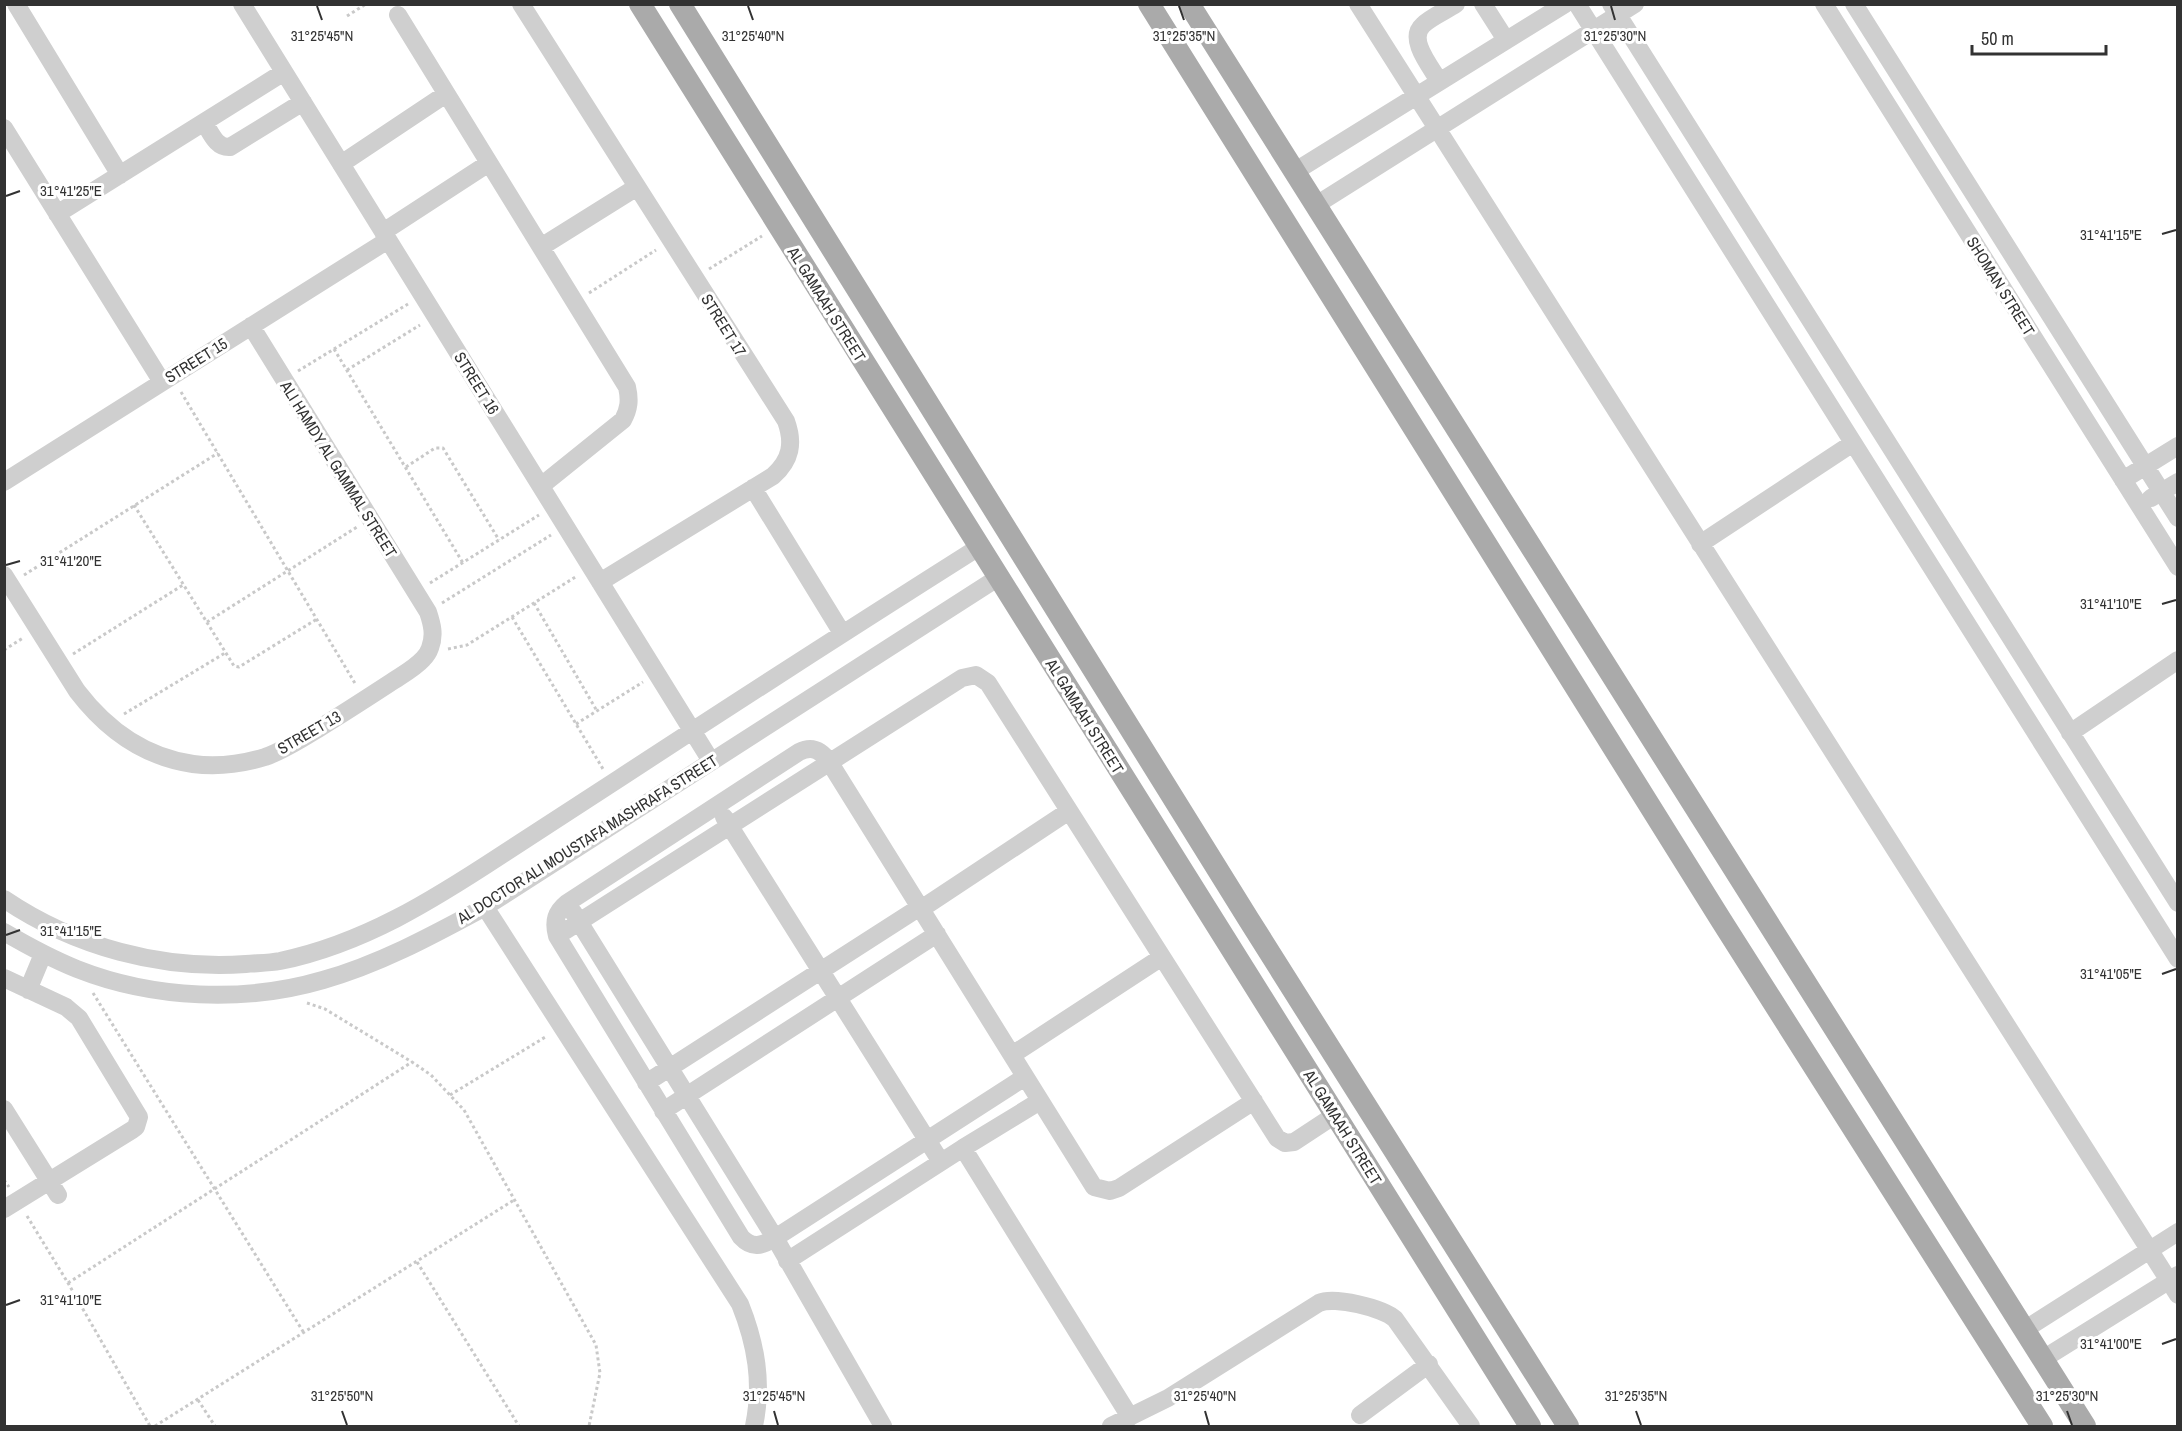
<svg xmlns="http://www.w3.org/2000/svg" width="2182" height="1431" viewBox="0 0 2182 1431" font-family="'Archivo Narrow',sans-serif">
<rect width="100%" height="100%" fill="#fff"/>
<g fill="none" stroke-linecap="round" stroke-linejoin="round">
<path stroke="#c9c9c9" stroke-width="3" stroke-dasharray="3 3" stroke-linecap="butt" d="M347,16L366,4
M709,269L762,236
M589,293L656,250
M334,349L463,563
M347,370L420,325
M298,371L408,304
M181,392L356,685
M406,467L435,448H443L499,540
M134,505L234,666L239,667L317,619
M24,575L218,453
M430,583L539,515
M442,603L551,535
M534,603L597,711
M512,617L603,769
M207,622L357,527
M448,649L467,645L577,576
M4,650L23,638
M73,654L183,585
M124,714L225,653
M576,724L643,682
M93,993L304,1333
M307,1003L325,1009L412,1062L431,1075L464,1110L596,1345L600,1373L589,1426
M450,1095L547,1036
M4,1180L9,1187
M27,1216L68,1283L150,1426
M417,1262L519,1426
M68,1283L412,1062
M198,1400L215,1426
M155,1426L514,1200"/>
<path stroke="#cfcfcf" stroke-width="18" d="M16,4L120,175
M242,4L711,761
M521,4L786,421C794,443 791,460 773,476L600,582
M1358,4L2178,1295
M1483,4L1506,40
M1577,4L2178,959
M1611,4L2178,903
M1824,4L2178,567
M1854,4L2178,518
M398,15L627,387C630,400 629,409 623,420L541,486
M1439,81C1431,67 1407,39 1423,25C1431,17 1446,11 1456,4
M204,122C211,133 216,148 230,147L303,102
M4,128L162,382
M341,164L446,94
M1294,172L1565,4
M1316,205L1635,4
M57,214L284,72
M383,232L489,163
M541,247L637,187
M2123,480L2178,446
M4,482L388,240
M753,488L842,633
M2151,498L2178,482
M1700,544L1853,443
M4,575L77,691C106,729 144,757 193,764C216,767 242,764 265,757C285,750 303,738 321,727C344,713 367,698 390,683C400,676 414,669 423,659C426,656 429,651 430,648C435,635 432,624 428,612L251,326
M2070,733L2178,660
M724,817L941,1162
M4,899C75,947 161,970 246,964C257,963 269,963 280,961C363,944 433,900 503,854C542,829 581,803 620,778C739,700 859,623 979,547
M485,907L740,1304C756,1344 763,1383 754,1426
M921,909L1069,811
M573,912L775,1238L883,1426
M4,932C28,946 52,959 77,969C153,999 245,1003 323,980C380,964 433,935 485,907L999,577
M557,936L962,678L976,675L988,683L1277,1138L1285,1143L1294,1142L1335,1115
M4,978L66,1007L79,1018L139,1117L136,1127L132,1130L4,1209
M28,990L43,954
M1012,1055L1162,957
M1025,1077L775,1238C762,1246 752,1249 741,1237L557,936C553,921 556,912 567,903L799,752C813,745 822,751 830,763L1094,1187L1110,1191L1119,1188L1254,1101
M646,1083L920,907
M4,1109L58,1195
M663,1111L937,934
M963,1148L1130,1417
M787,1261L963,1148L1040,1101
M2024,1330L2178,1232
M2043,1359L2178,1275
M1360,1415L1429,1364
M1111,1426L1168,1398L1319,1303C1334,1296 1383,1308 1395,1319L1471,1426"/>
<path stroke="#aaa" stroke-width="22" d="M640,4L1530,1426
M680,4L1249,920L1568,1426
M1149,4L1721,920L2042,1426
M1189,4L2085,1426"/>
</g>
<path fill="none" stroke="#323232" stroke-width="2" d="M317,6L322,20M748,6L753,20M1179,6L1184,20M1611,6L1615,20M6,196L20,191M2162,234L2176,230M6,565L20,561M2162,604L2176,600M6,935L20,930M2162,974L2176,969M6,1305L20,1300M2162,1344L2176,1339M342,1411L347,1425M774,1411L778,1425M1205,1411L1209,1425M1636,1411L1641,1425M2067,1411L2072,1425"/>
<g text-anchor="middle" stroke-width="6" stroke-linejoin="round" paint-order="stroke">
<g font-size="16" fill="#323232" stroke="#fff">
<text transform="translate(2001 286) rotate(58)" y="6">SHOMAN STREET</text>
<text transform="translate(827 304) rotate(58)" y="6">AL GAMAAH STREET</text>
<text transform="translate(724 325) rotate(58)" y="6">STREET 17</text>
<text transform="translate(196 360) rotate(-32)" y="6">STREET 15</text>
<text transform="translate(477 383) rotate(58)" y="6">STREET 16</text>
<text transform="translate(339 469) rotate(58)" y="6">ALI HAMDY AL GAMMAL STREET</text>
<text transform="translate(1085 716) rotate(58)" y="6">AL GAMAAH STREET</text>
<text transform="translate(309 732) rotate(-30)" y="6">STREET 13</text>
<text transform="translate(587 839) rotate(-32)" y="6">AL DOCTOR ALI MOUSTAFA MASHRAFA STREET</text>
<text transform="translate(1343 1127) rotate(58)" y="6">AL GAMAAH STREET</text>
</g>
</g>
<g font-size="15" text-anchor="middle" fill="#323232" stroke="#fff" stroke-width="6" stroke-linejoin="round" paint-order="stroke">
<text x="322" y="41">31°25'45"N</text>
<text x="753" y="41">31°25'40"N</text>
<text x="1184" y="41">31°25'35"N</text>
<text x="1615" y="41">31°25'30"N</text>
<text x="71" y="196">31°41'25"E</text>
<text x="2111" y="240">31°41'15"E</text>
<text x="71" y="566">31°41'20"E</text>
<text x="2111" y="609">31°41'10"E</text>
<text x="71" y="936">31°41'15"E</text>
<text x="2111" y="979">31°41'05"E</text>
<text x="71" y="1305">31°41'10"E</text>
<text x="2111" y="1349">31°41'00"E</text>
<text x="342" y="1401">31°25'50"N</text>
<text x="774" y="1401">31°25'45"N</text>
<text x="1205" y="1401">31°25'40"N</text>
<text x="1636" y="1401">31°25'35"N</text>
<text x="2067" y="1401">31°25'30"N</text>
</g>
<rect width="2182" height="1431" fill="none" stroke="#323232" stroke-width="12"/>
<path d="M1972 45v9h134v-9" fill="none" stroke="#323232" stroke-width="3"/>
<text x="1981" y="45" font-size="18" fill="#323232" stroke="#ffffff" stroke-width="4.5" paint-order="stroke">50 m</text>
</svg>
